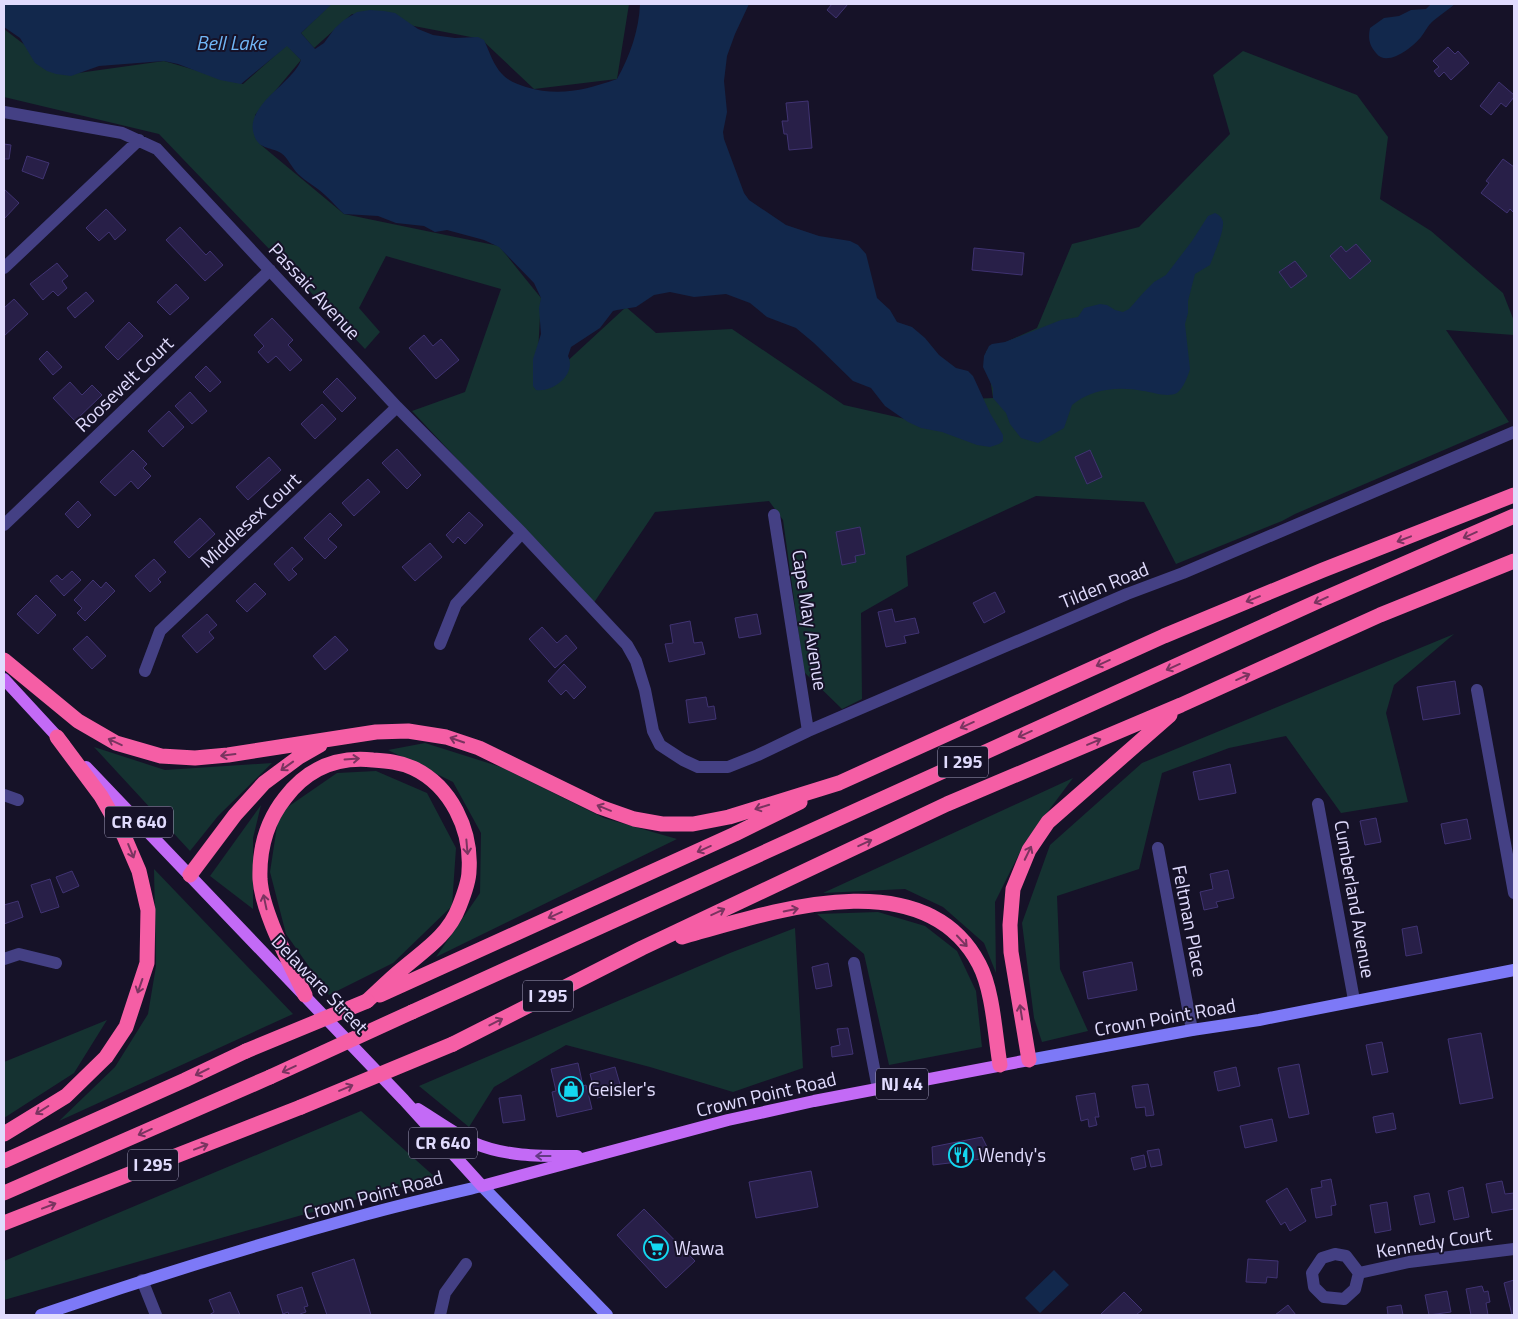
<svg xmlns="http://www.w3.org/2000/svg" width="1518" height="1319" viewBox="0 0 1518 1319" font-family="'Titillium Web',sans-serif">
<rect width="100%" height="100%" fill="#161228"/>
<path fill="#153231" d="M331,4H629L617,79L534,89L481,39L352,14L314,48L301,33Z
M4,29L64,75L164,61L243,84L287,45L301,60L255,115L261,145L344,214L499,246L541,298L536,390L626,307L656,333L732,329L844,405L1002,441L972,399L993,398L986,351L1037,328L1072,244L1139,227L1230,134L1213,75L1243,51L1357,95L1388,137L1380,199L1431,231L1503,293L1514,321V335L1446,330L1509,422L1295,514L1282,521L1176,564L1144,502L1036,496L906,556L908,586L861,613L862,699L842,709L804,672L783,520L769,501L655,512L593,604L412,411L465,392L501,289L386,256L359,308L380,332L365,349L159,134L4,97Z
M1454,634L1394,685L1386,713L1408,802L1341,813L1286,736L1229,748L1162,773L1139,869L1057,896L1060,969L1088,1031L1042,1042L1034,1018L1022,923L1050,845L1142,763Z
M425,743L501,767L604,818L677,839L436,957L480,893L481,833L453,782L388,750Z
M94,747L165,770L272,763L218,816L190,851Z
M376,771L427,793L456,848L452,906L393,963L329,995L286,934L270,872L279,813L337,773Z
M1073,778L1025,842L995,902L996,973L984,943L943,907L905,889L823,893Z
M261,805L253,838V909L210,876Z
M154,869L293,1014L59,1121L115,1067L148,1014L156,966Z
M878,912L925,926L957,951L976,991L982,1047L889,1065L864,954L817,914Z
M795,928L803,1068L733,1092L650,1067L566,1045L494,1087L469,1127L419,1086L730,953Z
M107,1020L74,1073L4,1118V1062Z
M361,1111L435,1177L4,1300V1261Z"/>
<path fill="#12284c" d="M4,4H332L301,33L315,49L324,43L335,28L344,20L357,12L370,10L384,11L395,13L418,29L433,35L455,38L478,37L484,40C489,51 494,66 502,74C508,81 518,84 526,87C559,97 585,90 617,79C630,56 639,30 640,4H749L735,34L727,56L724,81L727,112L723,132L724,139L744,193L749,200L786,225L819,236L850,241L858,245L866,254L877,298L890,310L897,322L912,327L925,338L939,355L956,368L968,371L973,376L990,413L1003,435V441L999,444L990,447L977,445L942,432L921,428L908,422L885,406L871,388L853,381L814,343L796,328L767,317L750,303L726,294L694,297L670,292L654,295L636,307L617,310L613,311L600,328L571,347L568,356C577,374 553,393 536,390L533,386V359L541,334L539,308L541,298L534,283L499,247L484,240L447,230L435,232L424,226L396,223L378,216L344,214C337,208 332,201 325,195C317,187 306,182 298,174C291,167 289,159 281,153C268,146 257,150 253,131C251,122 256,113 261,106C272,91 296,75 301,60L287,46L241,84L220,80L178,64L164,61L99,66L71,76L56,74L47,71L35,63L20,38L4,27Z
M1431,4H1455C1448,10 1440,15 1433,21C1428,25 1425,32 1421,37C1413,47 1387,68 1376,53C1369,45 1368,38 1370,28L1384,18L1399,16L1411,10L1426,9Z
M1215,213C1219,215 1222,217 1223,222C1224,232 1214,254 1210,265L1195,274L1188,301V313L1185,324L1190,369C1188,376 1183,389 1177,393C1167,398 1153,392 1143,391C1118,386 1092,389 1072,405L1064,428L1038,443L1021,438L1010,424L1006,413L993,398V388L983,367L984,356L989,346L992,344L1005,342L1061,320L1078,317L1084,308L1100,304L1107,305L1115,310L1123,312L1129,309L1144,292L1154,282L1166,275L1192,241L1208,216Z
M1054,1270L1069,1285L1040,1313L1025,1298Z"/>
<path fill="#281f48" stroke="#403372" d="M832,4H848L836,18L827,10Z
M1448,47L1455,54L1458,51L1469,63L1451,80L1444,72L1439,77L1434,71L1439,67L1433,61Z
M1499,82L1514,95V97L1506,107L1501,103L1491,115L1480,106Z
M808,101L812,148L789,150L787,134H784L782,121H788L786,103Z
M4,144L11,145L9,159H4Z
M27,156L49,163L43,179L22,171Z
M1503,159L1514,167V213L1510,209L1507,213L1481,193L1489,183L1486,181Z
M4,189L19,203L4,219Z
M106,209L126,230L115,240L109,232L99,241L86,228Z
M180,227L206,255L210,251L223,265L205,281L166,240Z
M1356,244L1371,261L1350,279L1330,256L1341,246L1346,252Z
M974,248L1024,253L1022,275L972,270Z
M1295,261L1307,276L1291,288L1279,272Z
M57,263L68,276L62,281L67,288L58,296L53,291L43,300L30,284Z
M176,284L189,298L170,315L157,302Z
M86,292L94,301L75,318L67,308Z
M14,299L28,314L4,336V308Z
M272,318L293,340L288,345L302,360L290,371L276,356L268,363L258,352L264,346L254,335Z
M129,322L143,336L118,360L105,347Z
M424,335L433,346L441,339L459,360L436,379L409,348Z
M47,351L62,367L53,375L39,359Z
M206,366L221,382L210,392L195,377Z
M337,378L356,398L342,412L323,392Z
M70,382L82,395L92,385L102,395L75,421L53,398Z
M190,392L207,411L192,424L175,406Z
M322,404L336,419L315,439L301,424Z
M169,411L184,427L163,447L148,431Z
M397,449L421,475L407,489L382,463Z
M133,450L147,464L143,468L151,476L138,489L131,481L115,496L100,482Z
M1090,450L1102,477L1087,484L1075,457Z
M269,457L281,470L248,500L236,487Z
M368,479L380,492L354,516L342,503Z
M78,501L91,515L78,528L65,514Z
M469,512L483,525L465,544L458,537L453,543L446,535Z
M330,513L342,525L328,539L337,547L325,559L304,538Z
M200,518L215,534L189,558L174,542Z
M860,527L865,554L855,556L856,562L842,565L836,532Z
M430,543L442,557L415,581L402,567Z
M292,547L303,559L292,569L297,574L289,581L274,564Z
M154,559L166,572L158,579L161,582L150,592L135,576Z
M72,571L81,580L64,596L50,581L57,575L62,580Z
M93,580L101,588L106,582L115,591L85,621L77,613L82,608L74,600Z
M255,583L266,594L247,612L236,601Z
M995,592L1005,612L984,623L973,603Z
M36,595L56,615L38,634L17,614Z
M892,609L895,622L915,618L919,633L904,636L906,643L886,647L878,612Z
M207,614L217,625L209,632L214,638L197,653L182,636Z
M757,614L761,634L739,638L735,618Z
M690,621L694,643L702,642L705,654L669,662L665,644L673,643L670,625Z
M542,627L557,643L566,635L577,648L555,668L529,639Z
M87,636L106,656L92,669L73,649Z
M335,636L348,650L325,670L313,656Z
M564,664L586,687L574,699L566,690L561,695L548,681Z
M1455,681L1460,714L1423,720L1417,687Z
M706,697L708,707L714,706L716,719L689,723L686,700Z
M1230,764L1236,793L1199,800L1193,772Z
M1376,818L1381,842L1365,845L1360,821Z
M1467,819L1471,839L1445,844L1441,824Z
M1228,870L1234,898L1216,902L1218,907L1204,910L1200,892L1213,889L1210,874Z
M72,871L79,886L63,893L56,877Z
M50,879L59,907L41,913L31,885Z
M18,901L23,917L4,924V905Z
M1417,926L1422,953L1406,956L1402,929Z
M1132,962L1137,990L1088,999L1083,972Z
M828,963L832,986L816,989L812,967Z
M848,1028L853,1054L832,1057L831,1047L840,1045L837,1029Z
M1481,1033L1493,1098L1460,1104L1448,1039Z
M1382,1042L1388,1072L1372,1075L1366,1045Z
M578,1063L583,1086L586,1085L592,1109L557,1117L552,1092L556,1091L551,1069Z
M1299,1064L1309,1114L1289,1118L1278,1068Z
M615,1067L622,1091L597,1098L590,1074Z
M1236,1067L1240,1086L1218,1091L1214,1072Z
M1148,1084L1154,1115L1146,1116L1145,1107L1136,1108L1132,1086Z
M1095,1093L1099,1117H1095L1097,1125L1089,1127L1088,1119L1081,1121L1076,1096Z
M521,1095L525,1120L503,1123L499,1098Z
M1393,1113L1396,1129L1376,1133L1373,1117Z
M1272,1119L1277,1141L1245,1148L1240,1126Z
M982,1137L989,1151L990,1158L933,1165L932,1147Z
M1159,1149L1162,1165L1151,1167L1147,1151Z
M1144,1155L1146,1167L1134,1170L1131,1158Z
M811,1171L818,1207L756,1218L749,1182Z
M1331,1179L1336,1205L1331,1206L1332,1215L1316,1218L1311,1189L1322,1187L1321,1181Z
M1502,1181L1505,1194L1514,1193V1209L1492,1213L1486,1184Z
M1463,1187L1469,1217L1454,1220L1448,1191Z
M1287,1188L1306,1221L1290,1231L1285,1222L1281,1225L1266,1201Z
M1429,1193L1435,1222L1420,1225L1414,1196Z
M1387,1202L1391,1230L1375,1233L1370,1205Z
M644,1209L695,1261L666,1288L617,1235Z
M354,1259L371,1315H327L312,1273Z
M1248,1259L1278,1261L1277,1278L1267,1277L1266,1283L1246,1282Z
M1514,1280V1315H1512L1504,1283Z
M1482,1286L1484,1292L1488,1291L1490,1302L1486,1303L1488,1315H1471L1466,1289Z
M302,1287L308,1306L304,1307L306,1312L300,1314V1315H289L288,1312L283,1314L277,1295Z
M1447,1291L1451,1312L1429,1315L1425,1295Z
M230,1292L240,1315H209L214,1312L209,1300Z
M1124,1292L1142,1310L1136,1315H1100Z
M1288,1305L1296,1315H1275Z
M1401,1305L1403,1315H1388L1387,1307Z"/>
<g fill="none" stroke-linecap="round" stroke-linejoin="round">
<path stroke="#444084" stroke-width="12" d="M4,112L122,133L157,149L397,407L522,533L627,645L636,661L645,690L653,731L660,745L683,760L698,767H728L758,755L808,731L1127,594L1183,573L1514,432
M4,268L139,140
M774,515L808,731
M4,525L270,270
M440,644L456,604L522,533
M145,671L160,631L397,407
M1477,690L1514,893
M4,795L18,800
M1318,804L1354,1000
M1158,848L1192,1030
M4,959L19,954L56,963
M854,963L878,1089
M1335,1254L1346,1256L1359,1273L1355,1289L1344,1299L1324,1297L1314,1287L1312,1273L1322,1258Z
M1359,1273L1409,1262L1514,1249
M142,1280L156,1315
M440,1315L445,1293L466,1264"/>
<path stroke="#7d79f7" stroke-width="12" d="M1029,1060L1192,1030L1259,1020L1514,970
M41,1315C148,1278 255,1245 364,1215C403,1204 443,1195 482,1186L607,1315"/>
<path stroke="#c36af6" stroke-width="12" d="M4,679L64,744
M86,767L404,1100L482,1186L728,1120L814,1101L1029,1060
M418,1109C436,1120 455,1134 474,1143C506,1157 543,1156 577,1156"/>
<path stroke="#f55ea5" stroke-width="15" d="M4,660L78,721L116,743L161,756L195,758L228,755L376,732L408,731L446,737L479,748L600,807L634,819L662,824H693L729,817L839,783L1164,636L1323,570L1514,495
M190,875L235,815L264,783L299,757L320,745
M682,937C770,912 924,859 979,964C993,990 995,1035 1000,1065
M305,995C290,963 262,913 260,879C259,849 266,822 285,798C307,769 336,756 373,760C387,761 400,762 413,768C451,786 472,830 469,871C469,882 463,897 459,907C448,936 423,951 401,970C389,980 378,991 367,1001
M380,995L735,834L800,802
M412,1012L1323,599L1514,516
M453,1044L642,948L947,804L1181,705L1380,615L1514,561
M1029,1060L1011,952L1010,925L1013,889L1029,850L1048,822L1170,715
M4,1134L66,1096L106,1057L126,1027L147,963L148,910L139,871L124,836L101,796L57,737
M4,1161L185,1080L246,1051
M4,1193L270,1077
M4,1223L301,1107"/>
<path stroke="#f55ea5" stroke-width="15" d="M246,1051L367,1001
M270,1077L412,1012
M301,1107L453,1044"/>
</g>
<defs><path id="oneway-shaft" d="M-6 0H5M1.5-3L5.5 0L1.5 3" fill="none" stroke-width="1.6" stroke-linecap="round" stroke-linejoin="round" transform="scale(1.25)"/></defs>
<g stroke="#7a3460">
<use href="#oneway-shaft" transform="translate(1470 535) rotate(156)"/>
<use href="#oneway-shaft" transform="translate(1404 539) rotate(159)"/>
<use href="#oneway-shaft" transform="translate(1253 599) rotate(158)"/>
<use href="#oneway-shaft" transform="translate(1321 600) rotate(156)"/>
<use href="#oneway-shaft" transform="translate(1103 663) rotate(156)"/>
<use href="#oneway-shaft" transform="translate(1173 667) rotate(156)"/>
<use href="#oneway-shaft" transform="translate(1243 677) rotate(-24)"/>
<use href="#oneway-shaft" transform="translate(967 725) rotate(156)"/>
<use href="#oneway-shaft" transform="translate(1025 734) rotate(156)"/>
<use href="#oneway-shaft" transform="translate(457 740) rotate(-161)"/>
<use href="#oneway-shaft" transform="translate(115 742) rotate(-155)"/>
<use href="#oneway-shaft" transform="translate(1094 742) rotate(-23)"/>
<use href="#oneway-shaft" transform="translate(228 755) rotate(173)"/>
<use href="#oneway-shaft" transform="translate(352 759) rotate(-4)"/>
<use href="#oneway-shaft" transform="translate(287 766) rotate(144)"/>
<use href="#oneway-shaft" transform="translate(762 807) rotate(163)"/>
<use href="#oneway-shaft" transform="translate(604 808) rotate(-158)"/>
<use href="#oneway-shaft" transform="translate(865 843) rotate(-25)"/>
<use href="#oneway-shaft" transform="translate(467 847) rotate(85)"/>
<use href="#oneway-shaft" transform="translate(704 849) rotate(156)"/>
<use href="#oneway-shaft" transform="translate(131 851) rotate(68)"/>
<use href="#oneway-shaft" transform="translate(1028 853) rotate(-64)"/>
<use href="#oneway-shaft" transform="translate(265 902) rotate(-102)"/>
<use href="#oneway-shaft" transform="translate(791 910) rotate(-11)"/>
<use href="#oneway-shaft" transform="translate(718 912) rotate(-25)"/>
<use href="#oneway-shaft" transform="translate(555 915) rotate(156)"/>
<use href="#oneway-shaft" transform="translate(962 941) rotate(47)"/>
<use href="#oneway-shaft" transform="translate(140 986) rotate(109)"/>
<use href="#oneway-shaft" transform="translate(1021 1012) rotate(-99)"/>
<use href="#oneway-shaft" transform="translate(496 1022) rotate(-27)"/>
<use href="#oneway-shaft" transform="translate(289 1069) rotate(155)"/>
<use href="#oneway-shaft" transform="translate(202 1072) rotate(154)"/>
<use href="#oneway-shaft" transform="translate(346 1088) rotate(-23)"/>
<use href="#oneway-shaft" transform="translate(42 1110) rotate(148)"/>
<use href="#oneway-shaft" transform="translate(145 1132) rotate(156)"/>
<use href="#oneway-shaft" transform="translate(201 1147) rotate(-21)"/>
<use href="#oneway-shaft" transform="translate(49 1206) rotate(-21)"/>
</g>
<use stroke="#643a85" href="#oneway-shaft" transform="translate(543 1156) rotate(-180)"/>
<defs>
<symbol id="shop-ring" viewBox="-11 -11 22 22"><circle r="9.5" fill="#161228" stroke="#14d7f0" stroke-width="1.5"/><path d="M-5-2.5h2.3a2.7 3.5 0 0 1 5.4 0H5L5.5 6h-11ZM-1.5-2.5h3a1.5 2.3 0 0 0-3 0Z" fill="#14d7f0"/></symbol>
<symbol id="restaurant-ring" viewBox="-11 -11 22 22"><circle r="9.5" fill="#161228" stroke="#14d7f0" stroke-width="1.5"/><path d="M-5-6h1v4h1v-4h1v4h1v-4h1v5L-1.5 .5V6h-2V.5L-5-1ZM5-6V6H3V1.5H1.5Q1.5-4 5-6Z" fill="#14d7f0"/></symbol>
<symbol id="supermarket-ring" viewBox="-11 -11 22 22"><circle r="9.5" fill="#161228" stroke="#14d7f0" stroke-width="1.5"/><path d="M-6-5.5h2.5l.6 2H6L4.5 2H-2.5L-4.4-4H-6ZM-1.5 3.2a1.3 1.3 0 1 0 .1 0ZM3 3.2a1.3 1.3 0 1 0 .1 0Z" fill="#14d7f0"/></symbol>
</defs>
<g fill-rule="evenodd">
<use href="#shop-ring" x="557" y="1075" width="28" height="28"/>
<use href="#restaurant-ring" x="947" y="1141" width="28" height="28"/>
<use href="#supermarket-ring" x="642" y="1234" width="28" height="28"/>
</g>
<g text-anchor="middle" stroke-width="4" stroke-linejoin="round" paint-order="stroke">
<g fill="#161228" stroke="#a39fbd" stroke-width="1">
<rect x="938" y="746.5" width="50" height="31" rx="4"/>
<rect x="105" y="806.5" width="68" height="31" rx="4"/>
<rect x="523" y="980.5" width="50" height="31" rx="4"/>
<rect x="876" y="1068.5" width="52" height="31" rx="4"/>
<rect x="409" y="1127.5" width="68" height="31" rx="4"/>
<rect x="128" y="1149.5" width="50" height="31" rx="4"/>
</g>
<g font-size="18" font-weight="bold" fill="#e0dbfd">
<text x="963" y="768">I 295</text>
<text x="139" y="828">CR 640</text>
<text x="548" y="1002">I 295</text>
<text x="902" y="1090">NJ 44</text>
<text x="443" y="1149">CR 640</text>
<text x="153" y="1171">I 295</text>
</g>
<g font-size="19" fill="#e0dbfd" stroke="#161228">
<text transform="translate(315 291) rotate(47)" y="7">Passaic Avenue</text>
<text transform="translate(124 384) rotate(-44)" y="7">Roosevelt Court</text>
<text transform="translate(250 520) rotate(-43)" y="7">Middlesex Court</text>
<text transform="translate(1104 585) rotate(-22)" y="7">Tilden Road</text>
<text transform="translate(810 620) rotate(81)" y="7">Cape May Avenue</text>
<text transform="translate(1355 899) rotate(80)" y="7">Cumberland Avenue</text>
<text transform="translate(1190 921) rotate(79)" y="7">Feltman Place</text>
<text transform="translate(320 984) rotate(46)" y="7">Delaware Street</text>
<text transform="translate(1165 1017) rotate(-10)" y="7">Crown Point Road</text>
<text transform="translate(766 1094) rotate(-13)" y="7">Crown Point Road</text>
<text transform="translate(373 1195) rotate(-15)" y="7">Crown Point Road</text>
<text transform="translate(1434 1242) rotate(-9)" y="7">Kennedy Court</text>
</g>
<g font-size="19" fill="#e0dbfd" stroke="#161228" text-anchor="start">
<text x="588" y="1096">Geisler's</text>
<text x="978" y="1162">Wendy's</text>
<text x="674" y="1255">Wawa</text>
</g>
<g font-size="20" font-style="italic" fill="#70b6f6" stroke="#161228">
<text x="231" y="50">Bell Lake</text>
</g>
</g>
<rect width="1518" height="1319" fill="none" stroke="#e0dbfd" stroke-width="10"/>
</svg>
